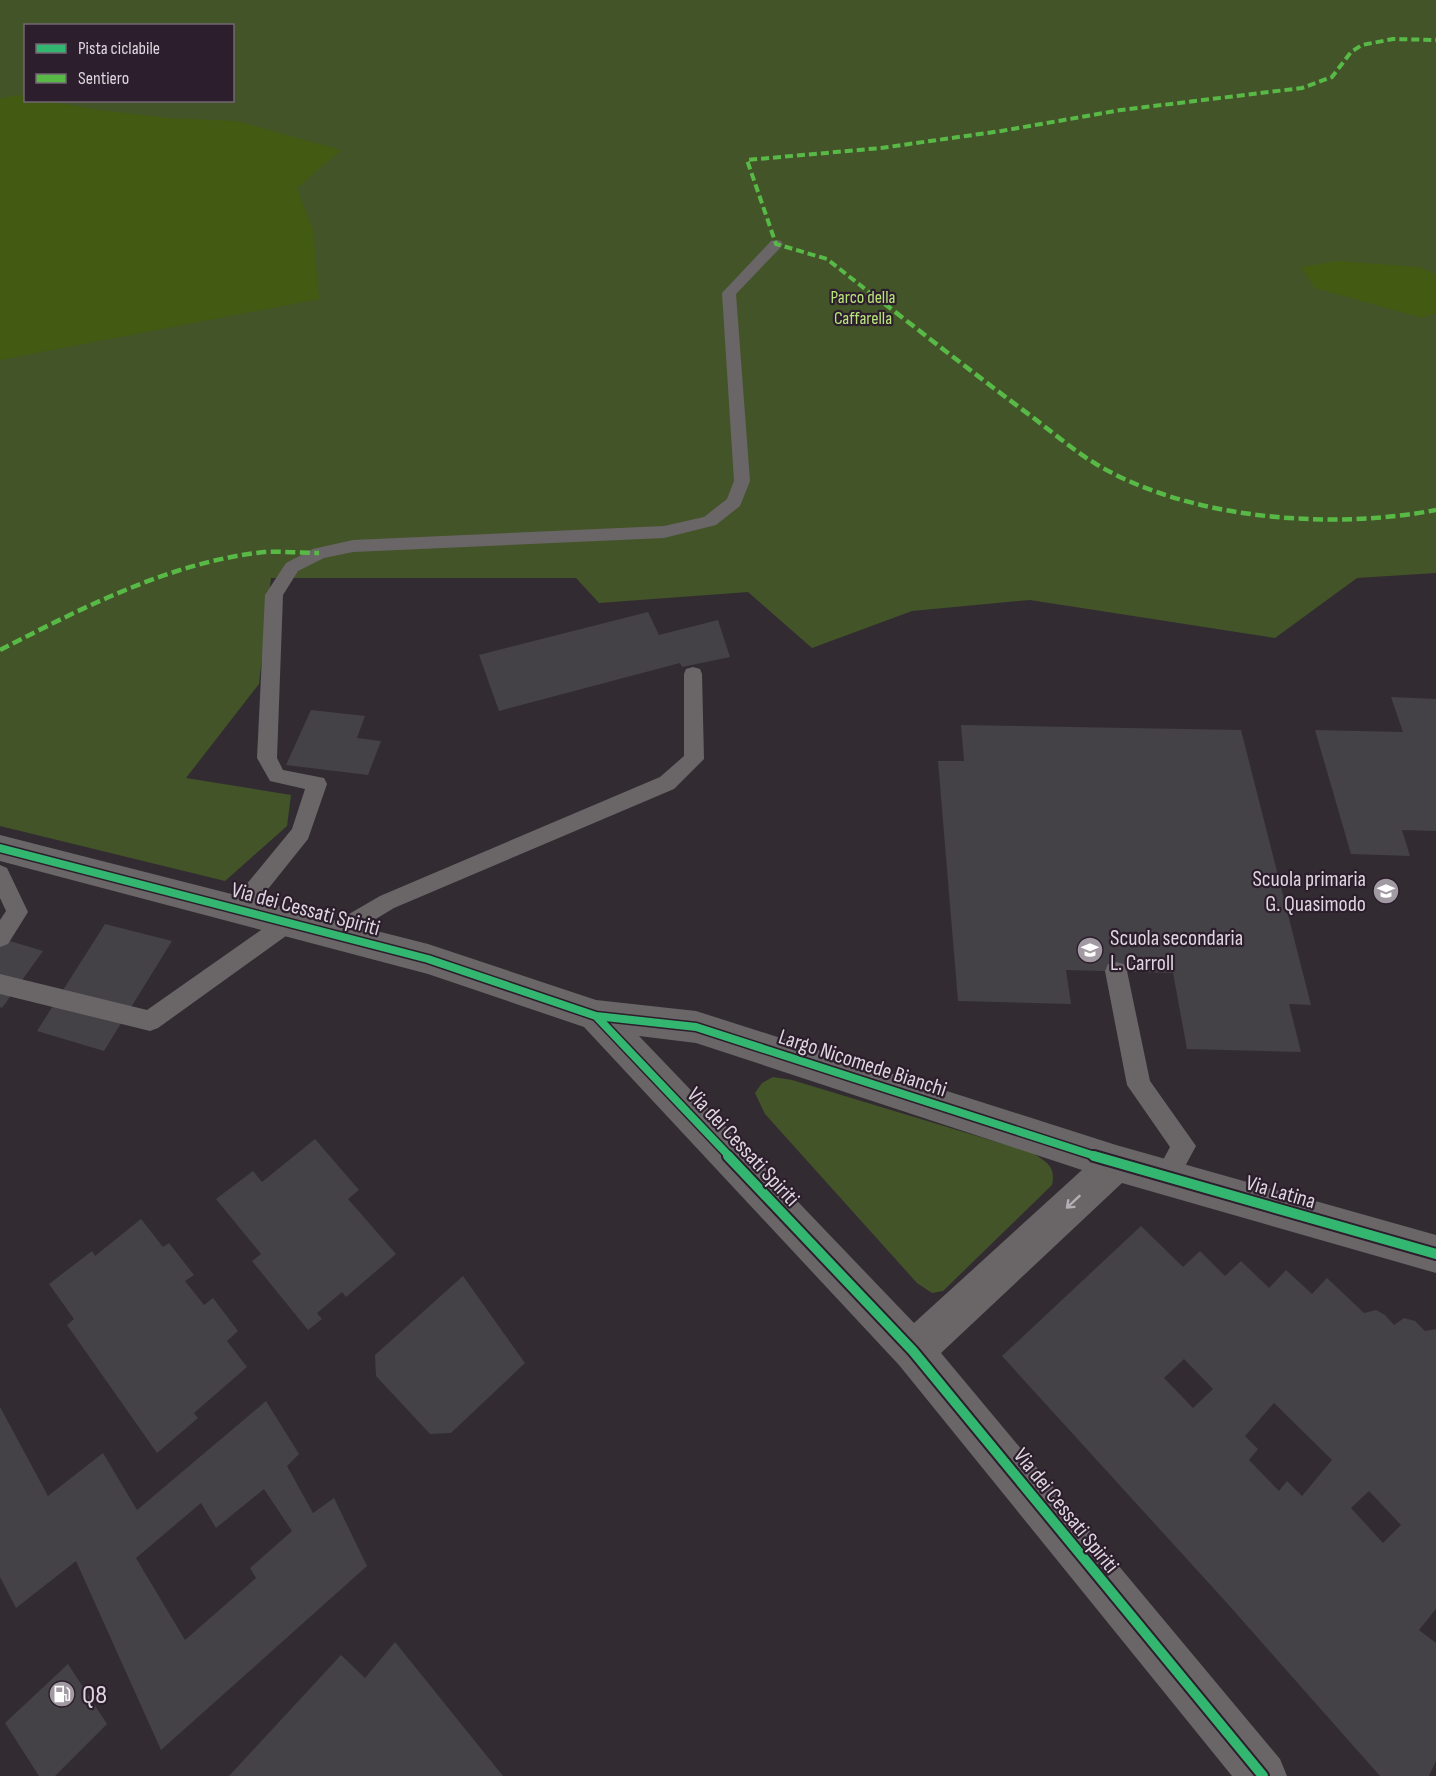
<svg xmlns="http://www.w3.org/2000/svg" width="1436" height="1776" viewBox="0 0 1436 1776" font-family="'Sofia Sans Condensed',sans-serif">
<rect width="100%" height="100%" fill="#322c32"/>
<path fill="#435429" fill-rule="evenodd" d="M0,0H1436V573L1357,578L1275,638L1030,600L912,611L812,648L748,592L599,603L576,578H271L259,684L186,778L291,795L287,826L225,881L0,826ZM26,26H232V100H26Z
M773,1077L792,1080L1033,1153C1047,1163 1056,1166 1052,1185L943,1291L932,1293L917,1283L765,1114L755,1093L762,1083Z"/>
<path fill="#425a11" d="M16,95L25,97L26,100L47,101L100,110L166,118L236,121L341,150L297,188L313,230L319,299L0,360V99Z
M1337,261L1419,267L1436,275V313L1422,318L1315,288L1301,267Z"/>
<path fill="#444147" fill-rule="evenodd" d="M648,612L659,635L718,620L730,657L682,667L680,663L499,711L479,655Z
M1391,697L1436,699V831L1402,830L1410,856L1351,854L1315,730L1403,732Z
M311,710L365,716L357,738L381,741L368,775L286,765Z
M961,725L1241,730L1311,1005L1289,1004L1301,1052L1187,1049L1173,973L1066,970L1071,1004L958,1001L938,761H964Z
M105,924L172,941L104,1051L37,1031Z
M0,938L43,951L2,1008L0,1007Z
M315,1139L359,1190L348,1199L396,1254L346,1297L342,1292L317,1313L322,1319L308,1330L252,1261L261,1254L216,1199L253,1171L262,1182Z
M141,1219L163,1247L169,1243L194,1275L185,1281L204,1305L213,1298L238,1331L227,1341L247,1367L194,1413L198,1418L157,1453L67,1325L74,1319L49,1284L92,1251L95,1256Z
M1141,1226L1183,1267L1200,1251L1225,1276L1241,1261L1269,1288L1286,1270L1312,1294L1327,1278L1364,1313L1376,1310L1385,1315L1394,1325L1404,1318L1415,1321L1425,1331L1436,1329V1609L1419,1630L1436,1643V1761L1429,1776H1380L1226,1602L1002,1356ZM1184,1359L1213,1389L1193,1408L1164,1378ZM1274,1403L1332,1460L1302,1496L1287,1481L1279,1491L1249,1460L1258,1449L1245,1436ZM1369,1491L1401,1525L1383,1543L1351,1508Z
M463,1276L525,1363L451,1433L430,1434L376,1376L375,1355Z
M266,1401L299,1454L287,1466L313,1513L334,1498L367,1566L161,1750L76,1561L16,1608L0,1577V1407L48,1496L103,1453L137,1510ZM264,1489L292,1531L250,1568L256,1578L185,1640L136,1558L201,1503L216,1528Z
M395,1642L503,1776H229L341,1655L365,1678Z
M68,1664L107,1724L55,1776H39L5,1723Z"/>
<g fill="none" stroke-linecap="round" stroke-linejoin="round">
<path fill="#6a6667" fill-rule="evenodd" d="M776,240L781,241L783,244L781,247L736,294L750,481L740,506L716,525L664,538L353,552L324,558L298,571L283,595L277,758L283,770L324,778L327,784L308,839L248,914L240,917L232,914L229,908L232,902L292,829L305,789L270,781L257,758L265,595L286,563L313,549L353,540L664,526L704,517L727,499L734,481L722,293L771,241Z
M693,667L700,669L702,674L704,759L674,789L394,908L341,940L333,943L325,940L322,934L325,928L380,896L660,777L684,756V674L686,669Z
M0,865L7,868L28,912L8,944L0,947V920L6,911L0,898Z
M289,913L297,916L300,922L297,928L158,1028L150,1031L0,994V974L147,1010L281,916Z
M1116,962L1124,964L1127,971L1150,1081L1196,1146L1175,1185L1166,1188L1157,1185L1154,1177L1170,1147L1127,1085L1105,971L1108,964Z"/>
<path fill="#6a6667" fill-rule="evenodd" d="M0,835L428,944L596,1000L696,1011L1116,1145L1436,1235V1273L1122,1183L941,1353L1280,1759L1287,1776H1232L899,1365L584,1027L428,974L0,861ZM639,1036L696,1043L1082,1170L914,1323Z"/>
<path stroke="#58b947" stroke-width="4" stroke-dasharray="8 4" stroke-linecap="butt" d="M874,296L827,259L776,244L747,160L881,148L1001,131L1121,110L1302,88L1332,77L1351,52L1362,45L1393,39L1436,40"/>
<path stroke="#58b947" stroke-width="4.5" stroke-dasharray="10 4.5" stroke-linecap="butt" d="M872,294C925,335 977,376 1031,416C1052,432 1073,450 1096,464C1189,520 1332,530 1436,510
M0,650C82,608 171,562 264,552C282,551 301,553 319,553"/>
<defs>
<path id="cycleway-far1" d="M0,848L428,959L596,1016L730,1157
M596,1016L696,1027L1098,1157"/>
<path id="cycleway" d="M728,1156L913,1351L1263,1776
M1094,1156L1436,1254"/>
</defs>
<use href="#cycleway-far1" stroke="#2c1e2c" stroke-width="11"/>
<use href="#cycleway" stroke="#2c1e2c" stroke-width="14"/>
<use href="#cycleway-far1" stroke="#33b770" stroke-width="8"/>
<use href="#cycleway" stroke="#33b770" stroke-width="10"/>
</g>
<defs><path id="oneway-shaft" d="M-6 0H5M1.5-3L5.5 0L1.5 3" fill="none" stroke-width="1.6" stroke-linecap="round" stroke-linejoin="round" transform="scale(1.5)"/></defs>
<use stroke="#b5aeb4" href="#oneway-shaft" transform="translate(1073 1202) rotate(137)"/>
<defs>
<symbol id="school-disc" viewBox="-11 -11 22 22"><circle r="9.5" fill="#a29aa2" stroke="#2c1e2c"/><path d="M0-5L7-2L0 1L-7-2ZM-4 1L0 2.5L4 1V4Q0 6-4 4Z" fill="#fff"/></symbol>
<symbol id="fuel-disc" viewBox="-11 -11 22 22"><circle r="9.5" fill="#a29aa2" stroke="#2c1e2c"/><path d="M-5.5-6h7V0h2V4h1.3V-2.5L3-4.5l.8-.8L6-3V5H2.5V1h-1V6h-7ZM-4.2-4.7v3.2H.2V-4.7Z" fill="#fff"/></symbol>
</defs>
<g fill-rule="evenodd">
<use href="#school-disc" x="1371" y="876" width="30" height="30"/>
<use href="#school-disc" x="1075" y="935" width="30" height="30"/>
<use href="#fuel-disc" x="47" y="1679" width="30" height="30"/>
</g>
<g text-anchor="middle" stroke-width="4.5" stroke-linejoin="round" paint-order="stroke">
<g font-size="18" fill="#b8e37a" stroke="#2c1e2c">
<text x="863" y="303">Parco della<tspan x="863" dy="21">Caffarella</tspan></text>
</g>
<g font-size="22" fill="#ded5de" stroke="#2c1e2c" text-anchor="end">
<text x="1366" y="886">Scuola primaria<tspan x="1366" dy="25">G. Quasimodo</tspan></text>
<text x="1110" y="945" text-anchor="start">Scuola secondaria<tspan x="1110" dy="25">L. Carroll</tspan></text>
</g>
<g font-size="22" fill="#ded5de" stroke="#2c1e2c">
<text transform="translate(306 908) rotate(15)" y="8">Via dei Cessati Spiriti</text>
<text transform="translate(863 1062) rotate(18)" y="8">Largo Nicomede Bianchi</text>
<text transform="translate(744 1146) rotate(47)" y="8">Via dei Cessati Spiriti</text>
<text transform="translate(1281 1191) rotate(16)" y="8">Via Latina</text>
<text transform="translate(1067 1510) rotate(51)" y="8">Via dei Cessati Spiriti</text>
</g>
<g font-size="27" fill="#ded5de" stroke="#2c1e2c" text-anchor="start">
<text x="82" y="1703">Q8</text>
</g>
</g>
<rect x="24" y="24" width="210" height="78" fill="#2c1e2c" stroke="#736773" stroke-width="1.5"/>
<rect x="36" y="44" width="30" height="9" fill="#33b770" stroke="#736773" stroke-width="1.5"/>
<text x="78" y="54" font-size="18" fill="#ded5de">Pista ciclabile</text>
<rect x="36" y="74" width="30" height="9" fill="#58b947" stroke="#736773" stroke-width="1.5"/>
<text x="78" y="84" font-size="18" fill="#ded5de">Sentiero</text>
</svg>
